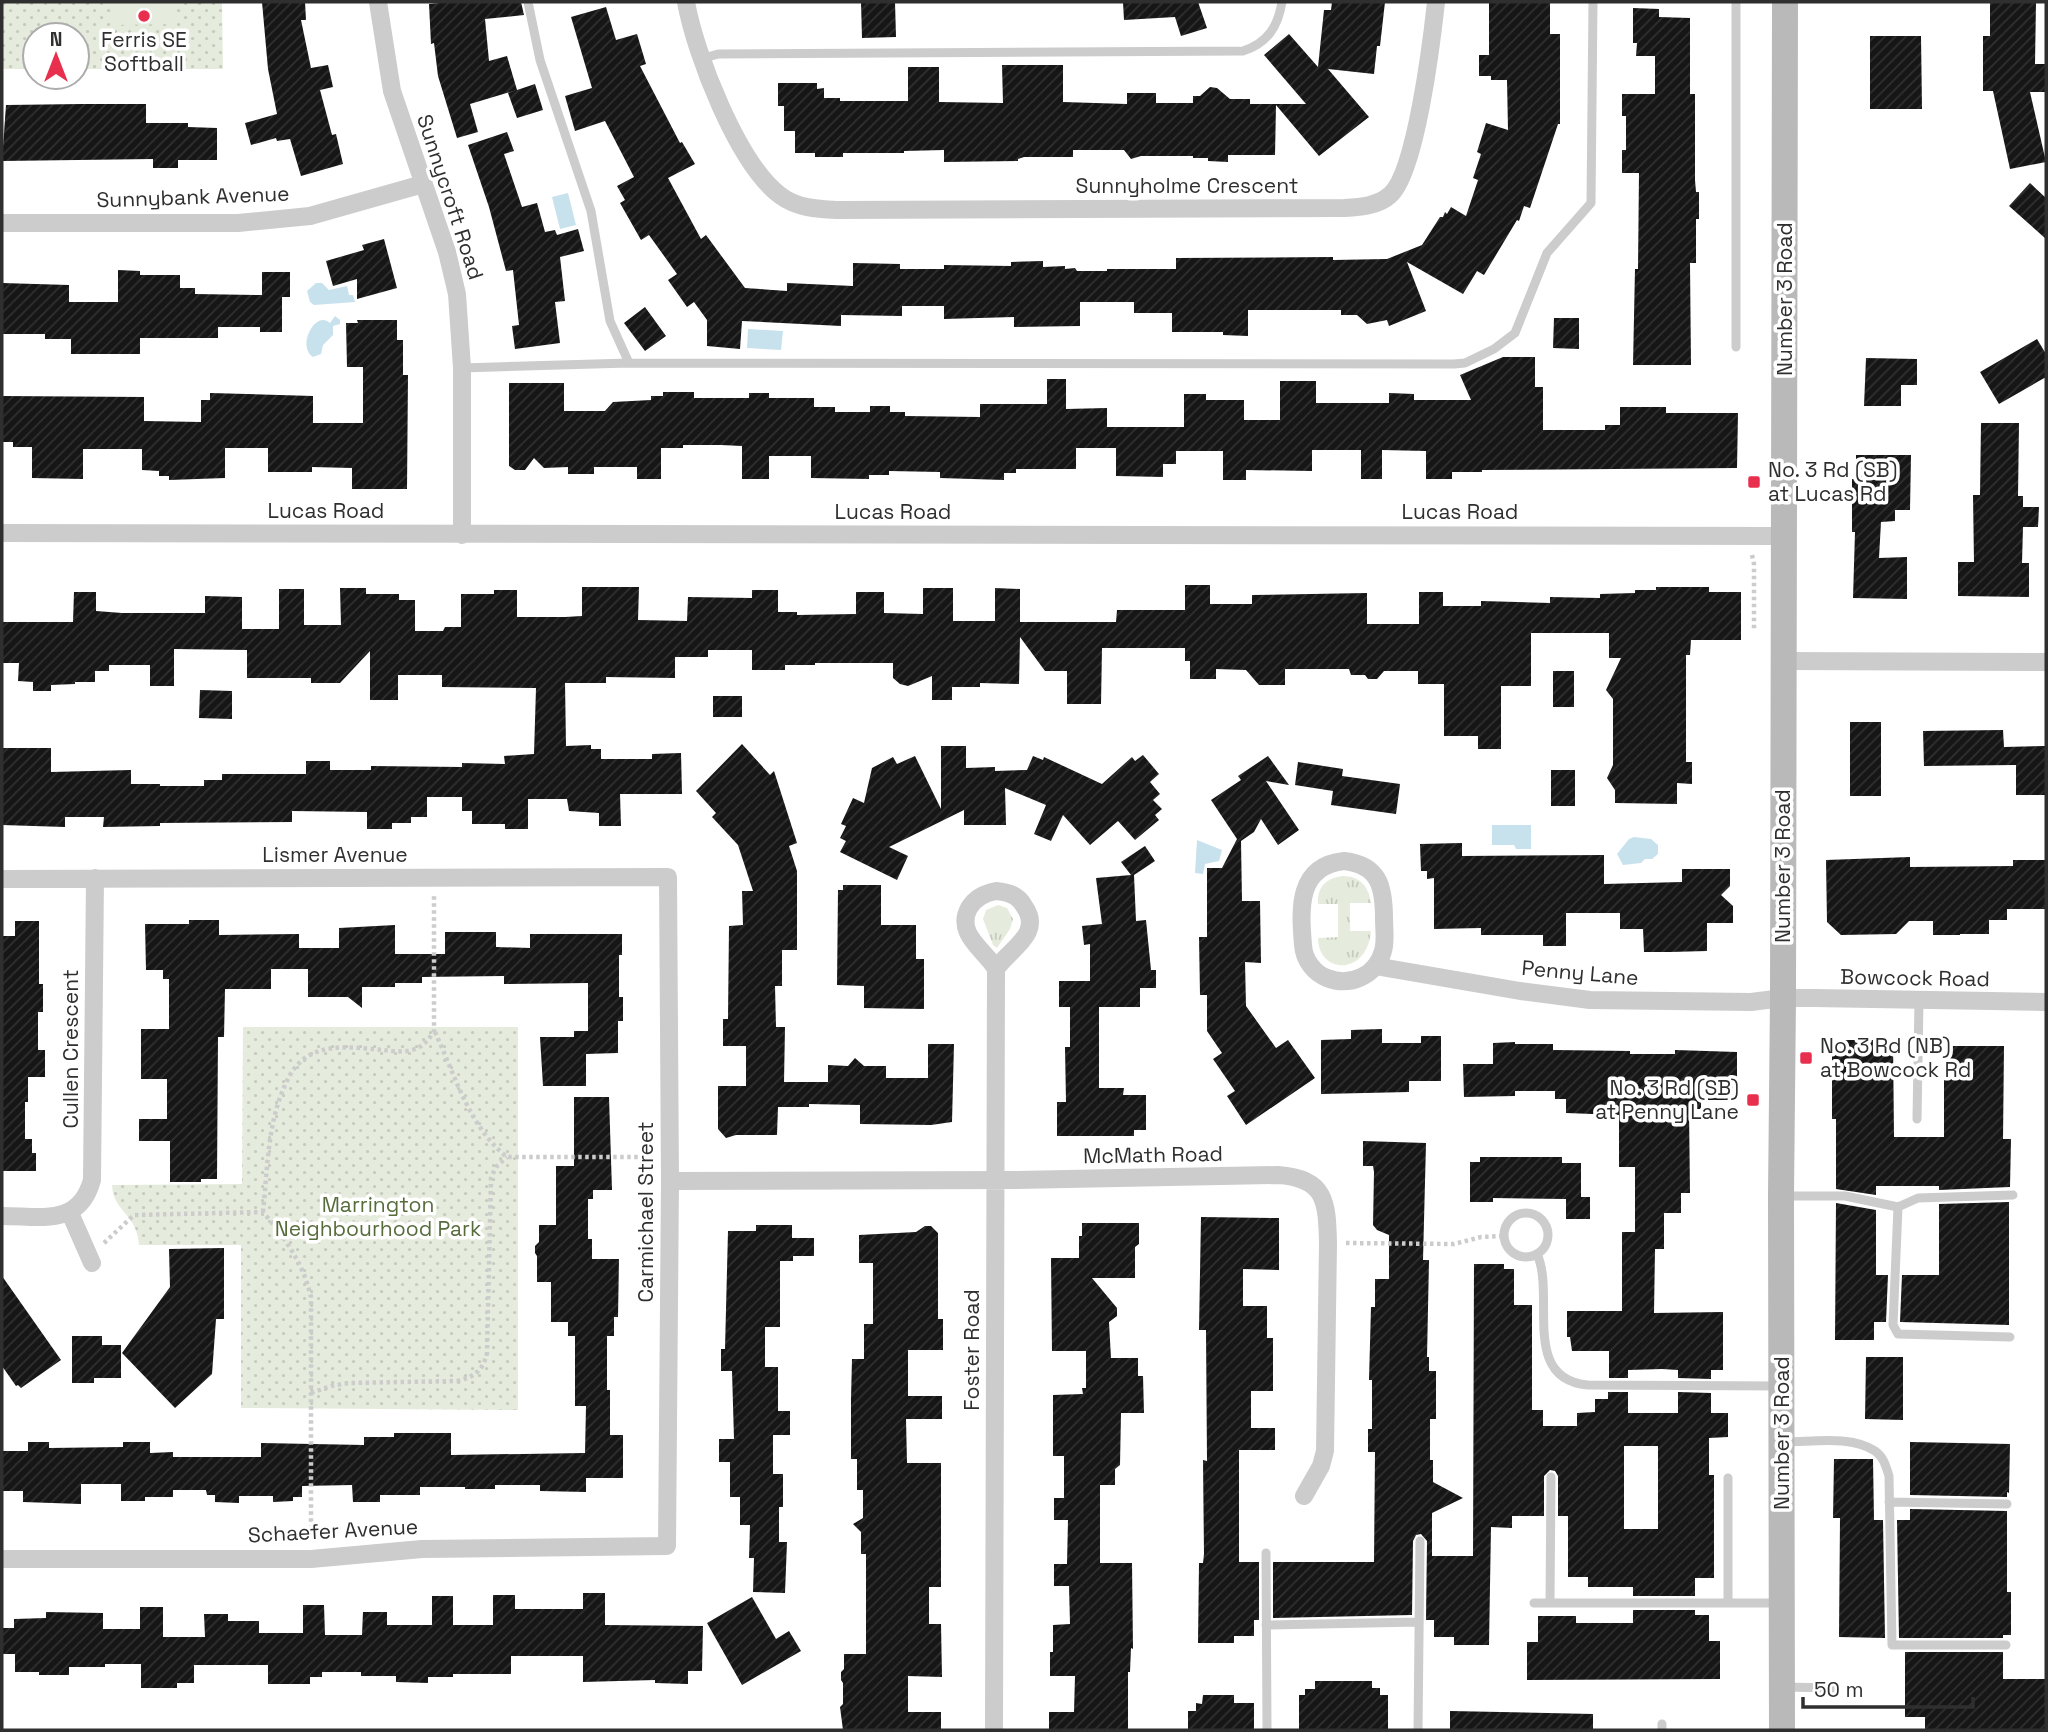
<svg xmlns="http://www.w3.org/2000/svg" width="2048" height="1732" viewBox="0 0 2048 1732" font-family="'Space Grotesk',sans-serif">
<defs>
<pattern id="grass-tufts" width="24" height="20" patternUnits="userSpaceOnUse" patternTransform="scale(1.75)"><rect width="24" height="20" fill="#e6ecdd"/><path d="M3 7l-1-3M5 7V3M7 7l1-3M15 17l-1-3M17 17v-4M19 17l1-3" fill="none" stroke="#c6cbbe"/></pattern>
<pattern id="park-dots" width="8" height="8" patternUnits="userSpaceOnUse" patternTransform="scale(1.75)"><rect width="8" height="8" fill="#e6ecdd"/><path d="M2 2h.1M6 6h.1" fill="none" stroke="#c6cbbe" stroke-width="1.8" stroke-linecap="round"/></pattern>
<pattern id="building-hatch" width="6" height="6" patternUnits="userSpaceOnUse" patternTransform="scale(1.75)"><rect width="6" height="6" fill="#161616"/><path d="M-1 1l2-2M0 6l6-6M5 7l2-2" fill="none" stroke="#303030"/></pattern>
</defs>
<rect width="100%" height="100%" fill="#fff"/>
<path fill="url(#grass-tufts)" d="M1343,876C1360,876 1369,887 1371,903H1350V931H1371C1367,977 1318,974 1318,938L1338,937V904H1318C1317,887 1326,878 1343,876Z
M998,905L1007,908L1013,919L1010,929L997,948L993,945L983,919L986,910Z"/>
<path fill="url(#park-dots)" d="M2,2H222L223,69H77V35H35V69H2Z
M243,1027H518V1410L241,1408V1245H139C137,1213 113,1212 112,1185L242,1184Z"/>
<path fill="#e6ecdd" d="M113,2H177V24L111,25V7Z"/>
<path fill="#c8e2ed" d="M568,193L576,225L560,229L552,197Z
M316,283H322L329,290L347,286L349,295H353L355,302L314,305L310,302L307,291Z
M335,316L340,320V324L333,326V335L323,345L321,354L313,357C296,346 316,309 330,323Z
M748,329L783,331L781,350L747,348Z
M1492,825H1531V849H1516L1514,845H1492Z
M1634,837L1651,839L1658,845V854L1652,859H1645L1641,863L1623,865L1617,854L1629,839Z
M1197,840L1222,850L1219,861L1205,864L1203,874L1195,873Z"/>
<path fill="url(#building-hatch)" fill-rule="evenodd" d="M262,2H305L306,20H301L311,68L328,65L333,87L320,90L332,135L336,134L343,164L301,176L290,139L277,141L276,138L251,145L245,123L277,114L268,69Z
M449,2H521L524,15L485,19L489,61L507,56L517,90L470,104L478,132L457,138L438,76L434,43L431,44L429,4Z
M861,2H895L896,37L862,38Z
M1123,2H1198L1207,28L1181,36L1175,17L1124,20Z
M1332,2H1385L1380,46H1377L1374,74L1328,69L1369,117L1319,156L1276,105L1275,155H1228V162L1208,161V158H1193V156H1141L1131,159L1124,150H1073V157H1024L1018,159V161L944,162V150L904,151V153H843V157H815V153H795V131H784V106H778V83H817V89L824,88V98H840V101H908V67H939V102L1003,103L1002,65H1063V102L1127,104V93H1156V103H1193V96H1200L1210,87L1217,88L1230,99H1250V104H1306L1264,55L1289,34L1318,67L1324,10H1331Z
M1489,2H1550V34H1560V124H1558L1530,208L1524,206L1519,221L1517,220L1484,275L1477,271L1463,294L1407,262L1426,311L1389,326L1387,320L1367,324L1357,315H1341V310H1248V336L1223,335V332H1172V313H1134V302H1080V326L1014,327V317L944,319V306H902V316L841,315V326L742,321L740,349L707,346V320L694,302L687,307L668,280L677,274L649,235L641,240L620,203L625,200L617,186L634,177L605,121L575,131L565,96L592,88L571,17L606,7L616,40L637,34L646,64L640,66L680,143L682,142L695,164L668,178L701,239L706,235L745,288L787,291V283L853,286V263L900,264V269H944V265L1011,266V262L1043,261V267L1065,266V269L1075,268L1077,271H1107V269H1176V258L1333,257V260L1387,259L1422,245L1440,217H1443L1445,212L1447,214L1451,207L1466,216L1478,180L1473,178L1481,154L1477,152L1486,123L1508,130L1507,80H1491V76H1479V55H1489Z
M1990,2H2036L2035,64H2046V92H2030L2046,162L2010,169L1993,91H1983V36H1990Z
M1633,8L1659,9V17L1690,18V94H1695V180L1696,192H1699V219H1696V263H1690L1691,365H1633L1635,269H1638L1639,173H1622V150H1626V116H1622V94H1655V56H1636L1637,43H1633Z
M1870,36H1921L1922,109H1870Z
M535,84L543,110L517,118L508,93Z
M82,104H146V123H188V127L217,128V160H178V168H153V159L2,161L6,105Z
M507,132L514,151L504,154L522,207L537,203L545,232L555,230L557,235L578,229L584,251L560,257L565,301L555,302L560,343L515,349L512,326L519,325L513,270L506,271L489,207L468,145Z
M2030,183L2046,198V239L2009,206Z
M384,239L397,288L357,299V279L333,286L326,261L364,250L362,245Z
M118,270L140,271V275H180V288H195V294L262,295V272H290V297H282V332H260V327H218V338H140V354H71V339H45V334H2V283L69,285V302H118Z
M645,307L666,336L645,351L624,323Z
M1554,318H1579V349L1553,348Z
M357,320H397V340H403V375H408L407,489H352V468L312,467V472H268V448H225V478L169,480V476H159V471L142,470V449H83V479L32,478V447H13V442H2V396L144,397V421L201,422V400H210V393L313,396V423H363V367H347L346,323H358Z
M2037,339L2046,354V377L1999,404L1980,372Z
M1503,357H1535V387H1543V430H1605V425H1620V407H1666V413H1738L1737,468L1482,470V472H1452V479H1426V451L1382,450V479H1361V450H1312V471L1246,470V480H1223V451H1176V464H1163V477L1116,476V448H1076V469H1016V473H1004V480L940,478V472L889,471V475H869V479L811,478V456H769V479H742V446L721,445H683V448H661V479H637V467H594V474H568V467L544,468L534,458L525,470H515L509,466V383H564V411H605L613,402L651,400V396H663V392H694V398H749V393H769V398H814V407H835V412H870V406H890V412H905V416L980,417V404H1047V379H1066V409L1107,408V427H1184V394H1206V400H1244V420H1280V381H1316V403H1389V393L1414,394V400H1471L1460,375Z
M1866,358L1917,359V385H1901V406H1864Z
M1981,423H2019L2018,496H2023V507H2039L2038,527H2023L2022,563H2029V597L1958,596V562H1974L1973,495H1980Z
M1856,455H1911L1910,510H1895V521L1881,522L1879,558L1907,557V599L1853,598L1855,532H1852V479H1856Z
M1185,585H1210V604H1252V595L1367,593V624H1419V592H1443V606H1481V601L1550,603V597L1600,598V594L1635,593V590H1656V587H1709V592H1741V640H1691L1690,655H1686V762H1692V784L1677,783V804L1615,803V790L1607,778L1613,765V699L1606,690L1621,658H1609V633H1531V686H1501V749H1478V736H1444V684H1418V671H1384L1377,679H1368L1365,675H1351L1349,669H1285V685H1259L1246,670L1216,669V679H1190V661H1185V648H1102L1101,704H1067V671H1045L1020,637L1019,684L980,683V687H952V700H932V676L908,686L900,684L893,678V663H815V665H785V670H752V650H708V657H675V678L606,677V683H565L566,746L591,745V749H601V759H652V754L681,753L682,794H620L621,826H599V813L569,811L567,799H528V829H505V824H472V811H462V797H427V817H411V823H392V829H367V812L292,811V822L160,823V826L103,827L104,817H65V827L2,825V748H51V772L131,770V784H160V786H204V780H222V774H306V761H330V770H371V766L462,767V763L505,764L504,756L534,754L536,688L442,687V675H398V700H370V651L340,683H311V678H247V650L174,649V686H150V665H109V671H95V682H75V684L51,685V691H33V682L18,681L19,663H2V622H73L74,592H96V611L122,613H205V596L242,597V629H279V589H304V625H341L340,588H366V594H399V600H415V631H443L445,627H461V594H494V590H517V617H565L582,616V587H639L638,620L687,621L688,597L752,598V590H778V612H797V615L856,614V592H884V613L923,614V588H953V621H995V588L1020,589V622H1116L1117,610H1185Z
M1553,671H1574V707H1553Z
M200,690L232,691V719L199,718Z
M713,696H742V717H713Z
M1850,722H1881V796H1850Z
M2003,730L2004,747L2046,746V795H2016V765L1924,766L1923,731Z
M742,744L770,775L774,771L797,843L789,846L797,871V950H782V986H775L776,1027H785L784,1082H828V1065L848,1066L855,1058L864,1066H886V1078H928V1044H954L952,1122L931,1125L860,1124V1105L809,1104V1107H778L777,1135H736L726,1138L718,1129V1086H746V1046H723V1019H728L729,926L743,925L742,891H753L738,845L712,817L716,813L696,791Z
M941,746H966V768L995,767V771L1027,770L1033,756L1043,760L1044,757L1102,784L1132,757L1135,761L1143,755L1159,774L1150,782L1160,794L1153,800L1162,809L1155,815L1159,820L1135,840L1118,821L1090,845L1063,815L1051,841L1034,834L1046,805L1005,788L1006,825H964V810L889,847L908,856L897,880L840,852L846,841L840,838L846,826L841,824L853,798L864,803L872,768L893,757L897,764L915,756L941,809Z
M1268,756L1289,785L1266,781L1299,830L1278,845L1261,819L1254,832L1241,841L1242,901H1260L1261,963L1245,962L1246,1006L1276,1048L1288,1040L1315,1078L1246,1125L1227,1096L1235,1091L1213,1059L1222,1053L1207,1031V995H1200L1199,937H1207V868H1222L1237,839L1211,800L1241,780L1238,776Z
M1298,762L1343,769L1342,776L1400,784L1396,814L1331,805L1333,791L1295,785Z
M1551,770H1575V806H1551Z
M1462,843V856L1604,855V884L1682,882V869H1730V886L1721,895L1733,906V923H1707V951L1670,952H1644L1643,929H1620V913H1566V946H1543V935H1481V928L1434,929V878L1427,879V871H1421L1420,844Z
M1145,846L1155,861L1134,875L1136,921L1146,920L1151,970H1156V988H1140V1007H1099V1088H1124L1123,1095H1146V1130H1134V1136H1057V1102H1066L1065,1047H1070V1007H1059V981H1090V944L1084,945L1082,926L1102,924L1096,878L1131,875L1121,862Z
M1910,857V867L2013,866V860H2046V909H2007V920H1989V934H1960V935H1933V921H1909L1896,934L1841,935L1827,922L1826,860Z
M843,885H881V925H916V959H924V1009L864,1008V986L837,985L838,890H843Z
M189,920H219V935L299,934V948H339V928L395,925V954H445V932H496V947L530,948V934H622V955H619V997H623V1021H618V1053L586,1054V1086H543L540,1037H574V1031H588V983L504,984V976L422,977V983H395V987H362V1008L348,997H308V969H271V989H225L224,1037H218L217,1179H201V1182H170V1141H139V1119H167V1079H141V1029H169V979H163V970H146L145,924H189Z
M15,921H39V984H43V1012H38V1050H45V1077H28V1102H25V1139H32V1153H36V1171H2V936H15Z
M1382,1029V1043H1421V1036H1441V1081H1409V1092L1321,1094V1040L1351,1039V1030Z
M1832,1040H1893L1894,1137H1944V1046H2004L2003,1139H2011L2010,1187L1939,1190V1186H1876V1195L1836,1189V1119H1832Z
M1515,1042V1044H1553V1050L1630,1051V1054H1675V1050L1737,1052V1100H1701V1109H1689L1690,1193H1681V1213H1664V1249H1655L1654,1313L1723,1312V1370H1711V1379L1678,1378V1370L1662,1369L1628,1370V1378H1609V1351H1572L1570,1337H1567V1311H1622V1232H1635V1167H1619V1115L1566,1113V1099H1555V1091H1515V1096L1464,1097L1463,1064H1493V1043Z
M574,1097H609L612,1190H593V1199H588V1239H592V1259H619L618,1317H614V1336H607V1390H610V1435H623V1478H586V1492L540,1491V1485H495V1489H465V1487H420V1495H380V1502H353L352,1485L302,1486V1497H293V1501L273,1502V1496H239V1503L215,1502V1495H207L206,1490H173V1497H145V1501H121V1484H81V1504L23,1502V1491H2V1451H28V1442H49V1448L123,1447V1442H150V1453L173,1452V1457H261V1443L364,1445V1437H394V1433H451V1455L585,1453L586,1406H575V1336H568V1322H551V1282H537V1256L535,1253V1246L539,1242V1225H556V1166H574Z
M1363,1141L1426,1143L1423,1260H1429L1427,1357H1429V1371H1436V1419H1430V1460H1433V1482L1463,1498L1432,1513V1556H1473L1474,1264H1504V1269H1514V1305H1532V1410H1543V1426H1577V1413L1595,1412V1399H1608V1392H1628V1413H1678V1392L1711,1393V1413H1728V1437L1709,1438V1475H1714V1578H1695V1596H1633V1587H1588V1577H1568V1516H1558V1476L1555,1471L1550,1470L1544,1476V1516H1512V1528L1491,1527L1489,1645H1454V1637H1434V1620H1426L1427,1541L1421,1534L1416,1535L1413,1541L1412,1615L1273,1618V1562H1374L1375,1452H1368V1429H1372V1380H1369L1371,1307H1375V1279H1389V1235L1377,1230L1373,1225L1374,1172L1373,1166H1363ZM1624,1446H1658V1529H1624Z
M1480,1157H1562V1163H1581V1197H1590V1219H1566V1199L1493,1198V1202H1470V1162H1480Z
M2009,1202V1325L1900,1322L1902,1275H1939V1204Z
M1836,1203L1876,1210V1275H1888L1886,1322H1874V1340H1835Z
M1201,1217L1279,1218V1270L1243,1269V1306H1267V1338H1273V1391H1251V1428H1275V1450H1239V1562H1259V1620H1254V1636H1234V1643H1198L1199,1563H1203L1204,1554L1203,1460L1207,1461L1206,1330H1199Z
M1082,1223H1139V1244L1135,1247V1278H1092L1117,1308V1316L1109,1322L1111,1358H1138V1376H1143L1144,1413H1121L1120,1465L1115,1469V1485H1100V1563H1132L1133,1649L1131,1648L1130,1672H1128V1730H1049V1712H1074L1075,1676H1050V1652H1053V1625L1070,1624L1069,1586H1054V1564H1067L1068,1520H1054V1498H1064V1456H1053V1395L1083,1394L1082,1388H1086V1351H1052L1051,1258H1079V1236H1082Z
M756,1225H792V1238H814V1256H793V1261H780V1327H765V1367H778V1411H790V1435H773V1474H783V1507H779V1542H787L785,1593L753,1592L754,1558H749L750,1525H740V1497H730V1462H719V1439H734L732,1371H721V1349H725L728,1231H756Z
M925,1226H931L938,1233V1319H943V1350H908V1396H942V1419H906L907,1463H941V1587H929V1624H941L942,1677L908,1676V1712H941V1730H843L840,1707L843,1704V1683L841,1680V1672L844,1669V1654H866V1554H861V1532L853,1524L863,1518V1490H857V1459H851V1399L852,1359H864V1324H873V1263H859V1235L916,1232Z
M224,1248V1319H216L212,1374L175,1408L122,1353L170,1287L169,1249Z
M2,1276L61,1360L21,1388L18,1385L16,1386L2,1366Z
M72,1336H102V1345H121V1378H94V1383H72Z
M1866,1357H1903V1420L1865,1419Z
M1910,1442L2010,1444L2009,1493L2007,1492V1497L1910,1495Z
M1834,1459H1873L1874,1520H1883L1885,1638L1839,1637L1840,1518H1833Z
M1910,1509L2007,1511V1592H2011V1635H2003V1638H1899L1897,1520H1910Z
M583,1593H605V1625L703,1626L702,1671H688V1684L655,1683V1680L583,1682V1656H511V1674H453V1677H428V1683L396,1682V1676H361V1672H322V1677H310V1684H268V1665H194V1683H177V1688H141V1664H105V1667H69V1675H39V1672H15V1654H2V1628H14V1619L46,1618V1612L103,1613V1629H140V1607H163V1637H205L204,1614H228V1621H259V1633H303V1605H324L325,1635H362L363,1612H387V1625H432V1596H453V1625H493V1595H515V1609H583Z
M752,1597L776,1639L789,1631L801,1651L742,1685L707,1623Z
M1633,1610H1695V1615H1709V1641H1720V1679L1527,1680V1642H1538V1616H1576V1623H1633Z
M1905,1652H2003V1679H2046V1730H1925V1717H1905Z
M1315,1681H1372V1688H1380V1695H1388V1729H1299V1695H1305V1689H1315Z
M1203,1695H1234V1703H1254V1729L1188,1730V1711H1196V1703L1202,1704Z
M1450,1711L1593,1714V1730L1450,1729Z"/>
<g fill="none" stroke-linecap="round" stroke-linejoin="round">
<path stroke="#ccc" stroke-width="4.5" stroke-dasharray="3.5 3.5" stroke-linecap="butt" d="M1752,555L1754,564V630
M435,1032C455,1075 469,1127 507,1157H653
M263,1212C268,1166 267,1117 290,1075C310,1040 350,1047 383,1050C393,1051 405,1053 415,1049C424,1046 429,1039 434,1031V896
M104,1243L134,1215L263,1212C285,1238 303,1263 311,1297V1541
M1346,1243L1454,1244L1481,1237L1504,1236
M311,1393L331,1386L349,1383L457,1381C474,1377 483,1371 487,1353L491,1178L496,1167L507,1157"/>
<path stroke="#ccc" stroke-width="9" d="M528,2L540,60L591,211L610,321L629,363
M1736,2V347
M701,59L718,54L1243,51C1268,43 1278,26 1282,2
M462,368L629,363L1454,364L1465,363L1494,349L1515,333L1547,253L1591,203L1593,2
M1917,1119L1919,1001
M1782,1196H1845L1898,1207L1918,1198L2013,1195
M1898,1207L1893,1325L1898,1334L2010,1337
M1504 1235a22 22 0 1 1 44 0a22 22 0 1 1-44 0Z
M1537,1254C1556,1295 1520,1379 1588,1385L1780,1386
M1785,1442C1813,1442 1851,1435 1875,1451C1884,1457 1886,1467 1889,1476L1892,1645H2006
M1889,1502L2007,1504
M1266,1553L1267,1730
M1534,1603H1778
M1550,1603L1551,1477
M1728,1603V1478
M1266,1625L1419,1622
M1784,1687L1833,1688
M1662,1724V1730
M1418,1730L1420,1541"/>
<path stroke="#ccc" stroke-width="18" d="M378,2L392,91L447,252L457,294L462,368V535
M686,2C695,53 738,165 781,196C797,208 818,209 837,210L1344,208C1360,207 1378,206 1390,195C1416,173 1432,39 1436,2
M2,223H238L310,216L423,184
M2,533L1784,536
M1783,661L2046,662
M1344,861C1380,865 1384,888 1384,919C1384,929 1386,941 1383,951C1376,976 1350,987 1327,978C1314,973 1304,960 1303,945C1300,909 1297,866 1344,861Z
M2,879L668,877L670,1181L667,1546L422,1549L311,1559H2
M996,891C1008,892 1018,895 1024,906C1044,934 1009,949 996,969C985,950 955,934 969,908C975,898 985,893 996,891Z
M1375,966L1520,991L1590,1000L1751,1002L1783,998H1814L2046,1002
M670,1181L1016,1180L1278,1175C1326,1178 1327,1202 1328,1243L1325,1451L1321,1466L1304,1496
M70,1213L92,1263
M2,1216C41,1216 79,1227 92,1180L95,878
M994,1730L996,969"/>
<path stroke="#b9b9b9" stroke-width="26" d="M1782,1730L1781,1196L1783,998L1785,2"/>
</g>
<g fill="#e82f4d" stroke="#fff" stroke-width="2.5">
<circle cx="144" cy="16" r="7"/>
<rect x="1747" y="475" width="14" height="14" rx="3.5"/>
<rect x="1799" y="1051" width="14" height="14" rx="3.5"/>
<rect x="1746" y="1093" width="14" height="14" rx="3.5"/>
</g>
<g text-anchor="middle" stroke-width="7" stroke-linejoin="round" paint-order="stroke">
<g font-size="21" fill="#2f2f2f" stroke="#fff" text-anchor="start">
<text x="144" y="47" text-anchor="middle">Ferris SE<tspan x="144" dy="24">Softball</tspan></text>
<text x="1768" y="477">No. 3 Rd (SB)<tspan x="1768" dy="24">at Lucas Rd</tspan></text>
<text x="1820" y="1053">No. 3 Rd (NB)<tspan x="1820" dy="24">at Bowcock Rd</tspan></text>
<text x="1739" y="1095" text-anchor="end">No. 3 Rd (SB)<tspan x="1739" dy="24">at Penny Lane</tspan></text>
</g>
<g font-size="21" fill="#2f2f2f" stroke="#fff">
<text x="1187" y="193">Sunnyholme Crescent</text>
<text transform="translate(193 197) rotate(-2)" y="7">Sunnybank Avenue</text>
<text transform="translate(450 197) rotate(72)" y="7">Sunnycroft Road</text>
<text transform="translate(1785 299) rotate(-90)" y="7">Number 3 Road</text>
<text x="326" y="518">Lucas Road</text>
<text x="893" y="519">Lucas Road</text>
<text x="1460" y="519">Lucas Road</text>
<text x="335" y="862">Lismer Avenue</text>
<text transform="translate(1783 866) rotate(-90)" y="7">Number 3 Road</text>
<text transform="translate(1580 973) rotate(5)" y="7">Penny Lane</text>
<text transform="translate(1915 978) rotate(1)" y="7">Bowcock Road</text>
<text transform="translate(71 1049) rotate(-90)" y="7">Cullen Crescent</text>
<text transform="translate(1153 1155) rotate(-1)" y="7">McMath Road</text>
<text transform="translate(646 1212) rotate(-90)" y="7">Carmichael Street</text>
<text transform="translate(972 1350) rotate(-90)" y="7">Foster Road</text>
<text transform="translate(1782 1433) rotate(-90)" y="7">Number 3 Road</text>
<text transform="translate(333 1531) rotate(-3)" y="7">Schaefer Avenue</text>
</g>
<g font-size="21" fill="#566c3b" stroke="#fff">
<text x="378" y="1212">Marrington<tspan x="378" dy="24">Neighbourhood Park</tspan></text>
</g>
</g>
<rect width="2048" height="1732" fill="none" stroke="#2f2f2f" stroke-width="7"/>
<g transform="translate(56 56)"><circle r="33" fill="#ffffff" stroke="#acacac" stroke-width="2"/>
<path d="M0-5L12 26L0 18L-12 26Z" fill="#e82f4d"/>
<text y="-10" font-size="19" font-weight="bold" text-anchor="middle" fill="#2f2f2f">N</text>
</g>
<path d="M1803 1697v10h170v-10" fill="none" stroke="#2f2f2f" stroke-width="3.5"/>
<text x="1814" y="1697" font-size="21" fill="#2f2f2f" stroke="#ffffff" stroke-width="5" paint-order="stroke">50 m</text>
</svg>
